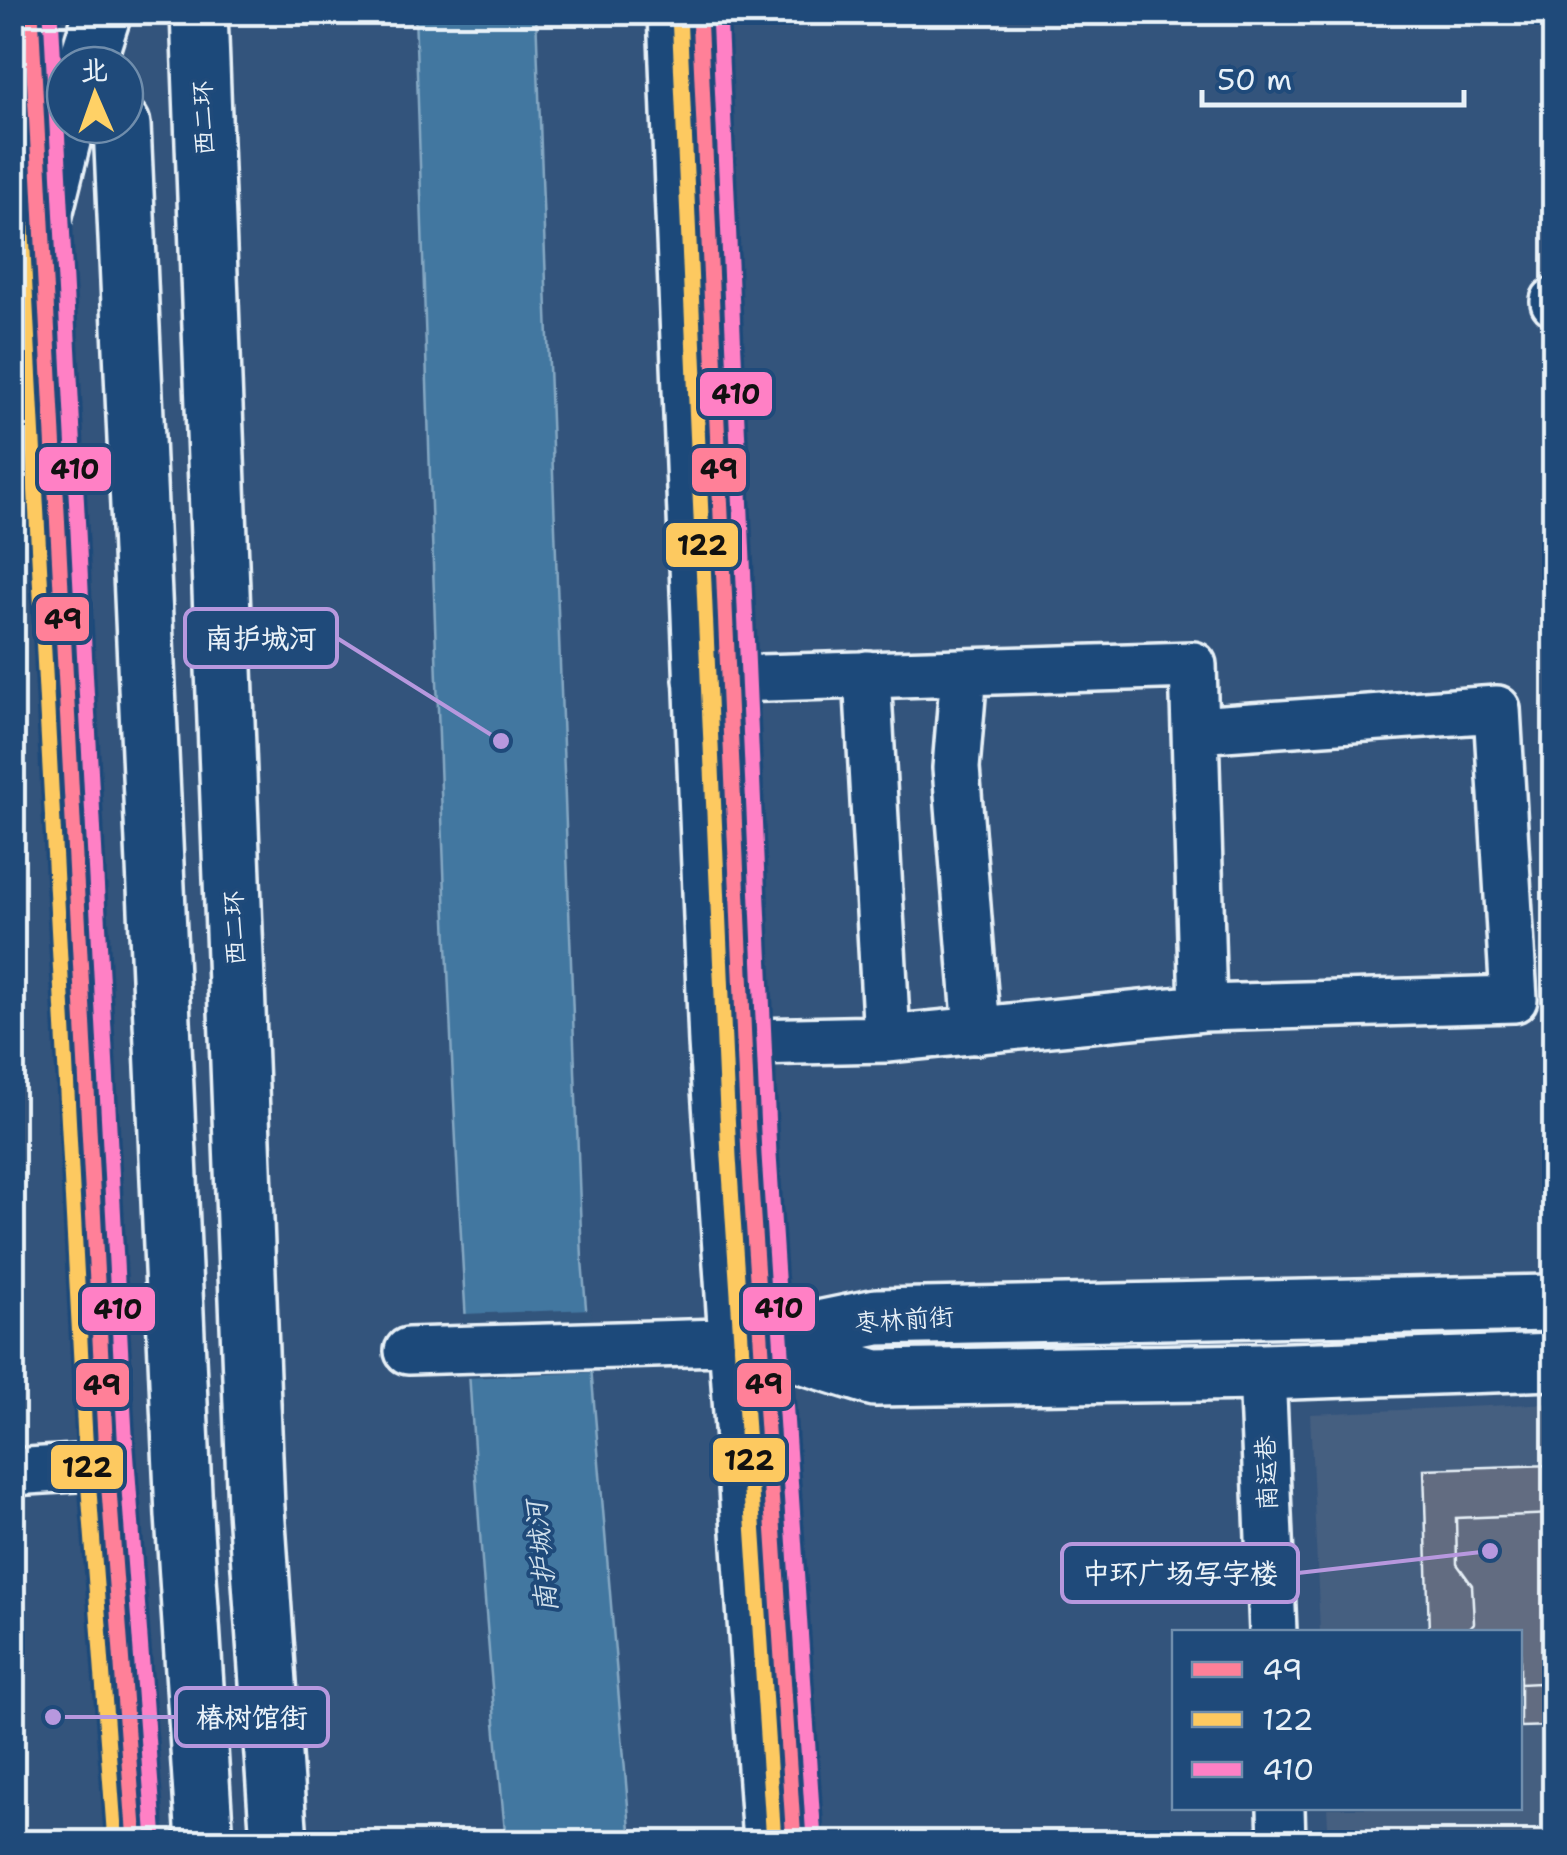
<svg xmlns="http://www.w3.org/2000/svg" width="1567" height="1855" viewBox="0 0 1567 1855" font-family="'Shantell Sans','LXGW WenKai TC',sans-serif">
<rect width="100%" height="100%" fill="#33547c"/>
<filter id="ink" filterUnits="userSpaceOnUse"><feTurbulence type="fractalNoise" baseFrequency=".01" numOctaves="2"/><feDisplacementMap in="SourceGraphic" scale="20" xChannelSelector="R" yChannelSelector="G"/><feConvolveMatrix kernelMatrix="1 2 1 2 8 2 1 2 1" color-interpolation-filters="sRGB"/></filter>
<g filter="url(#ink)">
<path fill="#445e80" d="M1554,1403V1842H1329L1327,1808H1520V1632H1320L1310,1414Z"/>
<path fill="#4377a0" stroke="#85a8c3" stroke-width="2.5" d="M415,13H536L582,1260L631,1842H506C447,1235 436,622 415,13Z"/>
<path fill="#33547c" d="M591,1309L596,1372L466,1378L463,1314Z"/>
<path fill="#626c81" stroke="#e8f1f8" stroke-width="2.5" d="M1554,1465V1726L1520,1727V1632H1429L1424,1469Z
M1554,1514V1695L1539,1683L1520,1684V1632H1466L1474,1623L1472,1585L1457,1564L1456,1518Z"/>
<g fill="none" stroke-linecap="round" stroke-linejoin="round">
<defs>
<path id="minor" d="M31,12L105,1436L135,1842
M671,12L712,1043L766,1842
M1554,301V302
M964,672L956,768L977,1031
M867,674L887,1039
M697,680L1193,665L1195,730L1497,709L1514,999L1203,1008L887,1039L712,1043
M1195,730L1203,1008
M408,1351L757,1341
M1262,1372L1273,1632
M12,1472L108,1466
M1281,1808L1282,1842"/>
<path id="major" d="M765,1340L877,1317L1554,1303
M757,1341L875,1378L1262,1372L1554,1362"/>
<path id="highway" d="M199,12L256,1509L279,1842
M86,65L103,12
M122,125L184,1515L205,1842
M42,222L66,125"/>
</defs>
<use href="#minor" stroke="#e8f1f8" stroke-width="52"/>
<use href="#major" stroke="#e8f1f8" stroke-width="62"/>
<use href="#highway" stroke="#e8f1f8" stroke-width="62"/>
<use href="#minor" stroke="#1f4a7a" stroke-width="45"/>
<use href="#major" stroke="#1f4a7a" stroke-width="55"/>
<use href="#highway" stroke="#1f4a7a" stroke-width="55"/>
<defs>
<path id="bus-1" d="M31,12L105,1436L135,1842
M699,12L749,1156L794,1842"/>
<path id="bus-2" d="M679,13L729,1157L774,1842
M12,41L85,1437L115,1842"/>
<path id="bus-3" d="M51,12L125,1435L155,1841
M719,12L769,1155L814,1840"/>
</defs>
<use href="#bus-1" stroke="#1f4a7a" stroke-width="22"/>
<use href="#bus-2" stroke="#1f4a7a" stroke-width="22"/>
<use href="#bus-3" stroke="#1f4a7a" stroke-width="22"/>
<use href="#bus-1" stroke="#ff8098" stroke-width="15"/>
<use href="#bus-2" stroke="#fdc960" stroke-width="15"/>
<use href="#bus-3" stroke="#ff80c5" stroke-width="15"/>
</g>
</g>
<g text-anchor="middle" stroke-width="8" stroke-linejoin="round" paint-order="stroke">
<g font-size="25" fill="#e8f1f8" stroke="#1f4a7a">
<text transform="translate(203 118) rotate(-92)" y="9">西二环</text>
<text transform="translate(234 928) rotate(-92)" y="9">西二环</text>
<text transform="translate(904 1319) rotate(-4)" y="9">枣林前街</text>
<text transform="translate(1266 1473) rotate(-92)" y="9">南运巷</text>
</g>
<g font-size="28" font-style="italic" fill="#cfdfeb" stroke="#1f4a7a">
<text transform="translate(541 1557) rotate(-96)" y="10">南护城河</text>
</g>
</g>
<path fill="none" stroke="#b798de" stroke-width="4" d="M501 741L337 638M1490 1551L1298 1573M53 1717L176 1717"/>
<g fill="#b798de" stroke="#1f4a7a" stroke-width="4">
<circle cx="501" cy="741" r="10"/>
<circle cx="1490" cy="1551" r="10"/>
<circle cx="53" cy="1717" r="10"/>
</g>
<g fill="#1f4a7a" stroke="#b798de" stroke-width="4">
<rect x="185" y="609" width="152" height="58" rx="10"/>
<rect x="1062" y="1544" width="236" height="58" rx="10"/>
<rect x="176" y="1688" width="152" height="58" rx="10"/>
</g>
<g font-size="28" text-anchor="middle" font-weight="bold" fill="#e8f1f8">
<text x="261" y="648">南护城河</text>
<text x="1180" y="1583">中环广场写字楼</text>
<text x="252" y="1727">椿树馆街</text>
</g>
<g stroke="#1f4a7a" stroke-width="4">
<rect x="698" y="370" width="76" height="48" rx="10" fill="#ff80c5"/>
<rect x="37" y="445" width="76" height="48" rx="10" fill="#ff80c5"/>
<rect x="690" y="446" width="58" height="48" rx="10" fill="#ff8098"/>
<rect x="664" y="521" width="76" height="48" rx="10" fill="#fdc960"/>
<rect x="34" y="595" width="57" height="48" rx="10" fill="#ff8098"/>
<rect x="741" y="1285" width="76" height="48" rx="10" fill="#ff80c5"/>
<rect x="80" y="1285" width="77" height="48" rx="10" fill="#ff80c5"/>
<rect x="735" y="1361" width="58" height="48" rx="10" fill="#ff8098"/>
<rect x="74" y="1361" width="57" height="48" rx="10" fill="#ff8098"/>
<rect x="711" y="1436" width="76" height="48" rx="10" fill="#fdc960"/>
<rect x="49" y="1443" width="76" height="48" rx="10" fill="#fdc960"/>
</g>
<g font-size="28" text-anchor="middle" font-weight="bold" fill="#111">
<text x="736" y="404">410</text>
<text x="75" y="479">410</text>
<text x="719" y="479">49</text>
<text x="702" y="555">122</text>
<text x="63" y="629">49</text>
<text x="779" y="1318">410</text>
<text x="118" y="1319">410</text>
<text x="764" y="1394">49</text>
<text x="102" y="1395">49</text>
<text x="749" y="1470">122</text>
<text x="87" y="1477">122</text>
</g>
<rect width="1567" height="1855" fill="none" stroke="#1f4a7a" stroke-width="50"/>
<rect x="25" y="25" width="1517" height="1805" fill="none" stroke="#e8f1f8" stroke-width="4" filter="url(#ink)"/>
<rect x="1172" y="1630" width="350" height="180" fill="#1f4a7a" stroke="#6f8dac" stroke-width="2.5"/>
<rect x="1192" y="1662" width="50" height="15" fill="#ff8098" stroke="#6f8dac" stroke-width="2.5"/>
<text x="1262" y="1680" font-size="30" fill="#e8f1f8">49</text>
<rect x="1192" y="1712" width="50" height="15" fill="#fdc960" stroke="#6f8dac" stroke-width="2.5"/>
<text x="1262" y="1730" font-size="30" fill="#e8f1f8">122</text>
<rect x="1192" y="1762" width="50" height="15" fill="#ff80c5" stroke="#6f8dac" stroke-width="2.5"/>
<text x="1262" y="1780" font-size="30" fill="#e8f1f8">410</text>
<g transform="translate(95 95) rotate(358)"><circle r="48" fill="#1f4a7a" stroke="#6f8dac" stroke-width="2.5"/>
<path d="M0-8L18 38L0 25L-18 38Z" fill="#ffd166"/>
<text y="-15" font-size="28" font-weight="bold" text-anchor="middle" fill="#e8f1f8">北</text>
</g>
<path d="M1202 90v15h262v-15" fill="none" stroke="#e8f1f8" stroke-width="5"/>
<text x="1217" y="90" font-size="30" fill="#e8f1f8" stroke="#1f4a7a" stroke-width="8" paint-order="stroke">50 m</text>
</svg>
